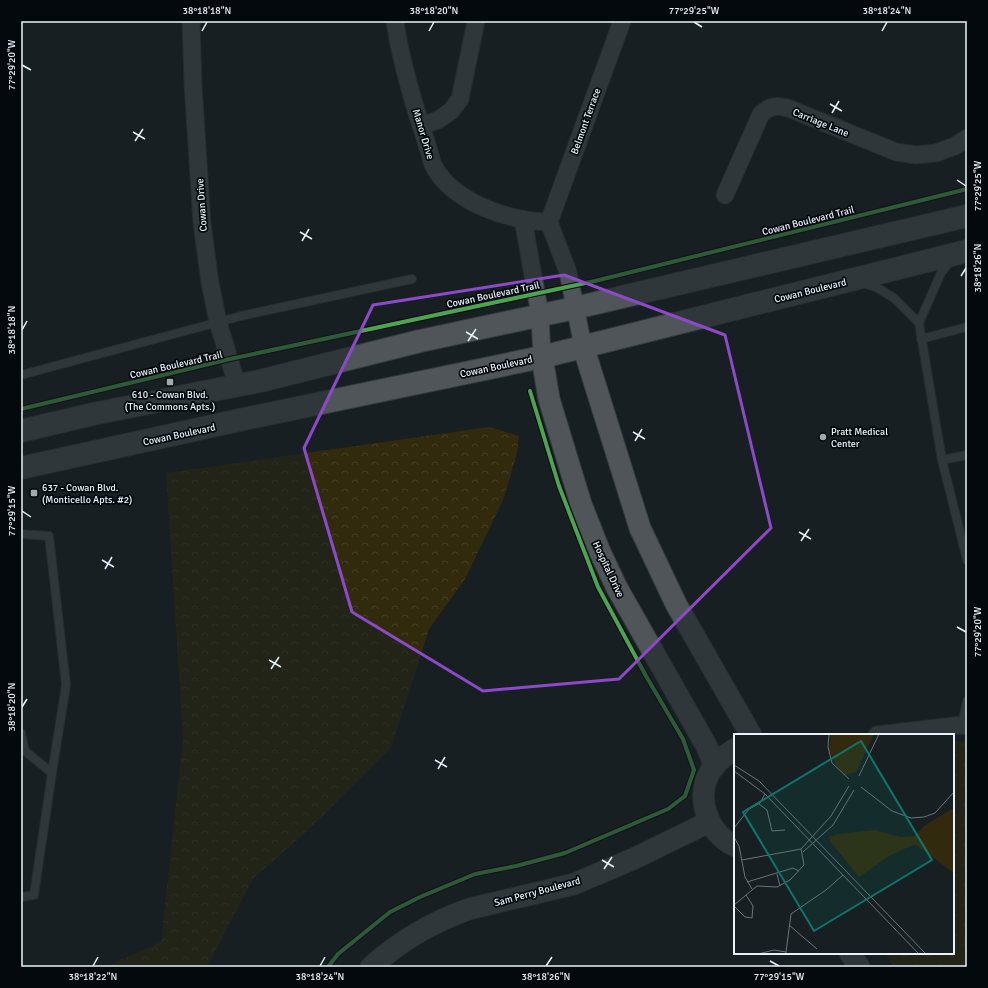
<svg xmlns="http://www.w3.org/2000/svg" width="988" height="988" viewBox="0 0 988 988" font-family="Signika,sans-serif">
<defs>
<pattern id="grass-tufts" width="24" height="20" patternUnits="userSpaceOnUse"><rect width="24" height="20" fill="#322a0c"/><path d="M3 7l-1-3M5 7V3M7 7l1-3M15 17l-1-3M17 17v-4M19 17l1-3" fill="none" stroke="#463f24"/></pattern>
<pattern id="forest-crowns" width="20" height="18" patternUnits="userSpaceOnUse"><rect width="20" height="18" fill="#322a0c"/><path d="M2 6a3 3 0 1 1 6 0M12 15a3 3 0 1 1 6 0" fill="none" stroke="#463f24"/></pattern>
</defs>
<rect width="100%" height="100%" fill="#171f23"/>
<path fill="url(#grass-tufts)" d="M953,741H967V967H894L885,953H953Z"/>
<path fill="url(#forest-crowns)" d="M489,427L519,436L517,453L504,498L465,579L429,629L391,748L375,764L303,835L253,879L208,965L209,967H105L161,942L183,738L166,473Z"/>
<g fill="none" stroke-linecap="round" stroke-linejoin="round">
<defs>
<path id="service" d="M951,260L941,273L919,323L942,460L967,560
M862,283L876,287L894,298L919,323
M921,339L967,327
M21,375L241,316L412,279
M942,460L967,455
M21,534L49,536L66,685L52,773
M962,725L967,701
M21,733L25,751L52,773L34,895L21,897"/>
<path id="minor" d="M191,21L193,84L202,223L210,283L218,322L237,385
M395,21C399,51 407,80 416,110C420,122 424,135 428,148C430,153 431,160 433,165C453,203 509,221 549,222
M421,126L438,120L451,111L460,99L476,21
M725,195L761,114C770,106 776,105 788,108L896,152L916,155L936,153L955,146L967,138
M523,219L540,315L542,357
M549,222L622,21
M549,222L568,272L583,346
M877,735L962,725L967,726"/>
<path id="tertiary" d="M583,346L640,528L676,604L751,735
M542,357L549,399L581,504L600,552L617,588L706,745L715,766
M735,749C725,755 716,762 710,772C695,798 708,834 735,846
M850,953L859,967
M371,967C400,941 432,922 469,909L574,884L633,859L709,822"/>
<path id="secondary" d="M21,431L93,414L260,381L420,341L575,308L967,216
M21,468L244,419L542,357L967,251"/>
</defs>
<use href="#service" stroke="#353b3f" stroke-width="10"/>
<use href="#minor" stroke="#353b3f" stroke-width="19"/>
<use href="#tertiary" stroke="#353b3f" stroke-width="23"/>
<use href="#secondary" stroke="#353b3f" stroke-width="24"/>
<use href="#service" stroke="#4f5559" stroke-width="8"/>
<use href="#minor" stroke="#4f5559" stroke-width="17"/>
<use href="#tertiary" stroke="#4f5559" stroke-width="21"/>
<use href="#secondary" stroke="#4f5559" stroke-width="22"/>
<defs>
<path id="cycleway" d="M21,409L230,359L595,281L967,189
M328,967L338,954L390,912L420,897L475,874L516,866L565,853L668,809L685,796L694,770L683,739L646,676L598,587L559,486L530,391"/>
</defs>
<use href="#cycleway" stroke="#04090d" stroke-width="6"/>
<use href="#cycleway" stroke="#4ca352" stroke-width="4"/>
</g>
<path d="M0 0H988V988H0ZM564,275L725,335L771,528L619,679L483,691L352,612L304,448L373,305Z" fill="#171f23" fill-opacity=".55" fill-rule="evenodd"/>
<path fill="none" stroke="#8c4ac8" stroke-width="3" stroke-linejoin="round" d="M564,275L725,335L771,528L619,679L483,691L352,612L304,448L373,305Z"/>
<path fill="none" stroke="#e9f3f9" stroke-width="1.5" d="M694,22L702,27M202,31L207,22M429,31L434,22M882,31L887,22M22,65L31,70M830,104L842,111M832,113L839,101M133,132L145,139M135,141L143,129M957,180L966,186M300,232L312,239M302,241L309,229M961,276L966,268M22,330L27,321M466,332L478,339M468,341L476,329M633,432L645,439M635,441L642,429M22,511L31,517M799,532L811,539M801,541L809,529M102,560L114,567M105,569L112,557M957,627L966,632M269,660L281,667M271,669L279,657M22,707L27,699M435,760L447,767M438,769L445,757M602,860L614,867M604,869L612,857M770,961L779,966M93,966L98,957M320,966L325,957M546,966L552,957"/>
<g fill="#a0a9ae" stroke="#04090d" stroke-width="1.5">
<rect x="166" y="378" width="8" height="8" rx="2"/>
<circle cx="823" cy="437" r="4"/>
<rect x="30" y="489" width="8" height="8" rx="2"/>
</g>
<g text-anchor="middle" stroke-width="3.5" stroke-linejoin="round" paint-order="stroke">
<g font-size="10" fill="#e9f3f9" stroke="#04090d">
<text transform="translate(585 121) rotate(-70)" y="4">Belmont Terrace</text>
<text transform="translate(821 122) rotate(22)" y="4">Carriage Lane</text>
<text transform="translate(424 134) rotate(73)" y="4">Manor Drive</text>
<text transform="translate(201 205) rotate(-94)" y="4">Cowan Drive</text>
<text transform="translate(808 220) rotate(-14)" y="4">Cowan Boulevard Trail</text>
<text transform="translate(810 290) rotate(-14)" y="4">Cowan Boulevard</text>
<text transform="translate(493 294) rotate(-12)" y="4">Cowan Boulevard Trail</text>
<text transform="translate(176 364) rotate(-13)" y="4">Cowan Boulevard Trail</text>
<text transform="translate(496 366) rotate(-12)" y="4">Cowan Boulevard</text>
<text transform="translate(179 434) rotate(-12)" y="4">Cowan Boulevard</text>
<text transform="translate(609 569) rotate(65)" y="4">Hospital Drive</text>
<text transform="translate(537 891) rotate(-15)" y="4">Sam Perry Boulevard</text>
</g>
<g font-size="10" fill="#e9f3f9" stroke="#04090d" text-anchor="start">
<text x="170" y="398" text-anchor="middle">610 - Cowan Blvd.<tspan x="170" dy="12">(The Commons Apts.)</tspan></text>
<text x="831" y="435">Pratt Medical<tspan x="831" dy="12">Center</tspan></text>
<text x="42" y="491">637 - Cowan Blvd.<tspan x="42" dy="12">(Monticello Apts. #2)</tspan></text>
</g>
</g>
<g transform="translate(734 734)">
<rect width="220" height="220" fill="#171f23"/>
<path d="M97,0H140L122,38L111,41L102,32L95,15Z" fill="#322a0c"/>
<path d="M220,74V139L181,110L155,122L125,143L96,107L95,103L103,100L141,96L167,103L181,102L190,92Z" fill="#322a0c"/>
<path fill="none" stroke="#6b7479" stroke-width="1" d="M95,0L94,13L98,29L115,45M0,31L25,47L192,220M0,37L31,60L185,220M125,42L145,0M127,53L158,77L177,84L190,83L201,79L220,58M25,70L33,76L38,97L51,96M0,94L15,75L26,69L31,60M0,103L5,112L11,143L18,155M67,115L97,82L115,52M69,118L99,91L120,56M8,126L67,115M43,140L46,152M13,148L59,134L65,137M0,171L23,152L43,153L56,146L70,131L67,115M0,172L11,183L18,184L19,172L12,161M55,191L83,215M52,218L57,180L92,156L109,141M24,220L40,216L52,218V220"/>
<path fill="#0f766e" fill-opacity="0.15" stroke="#0f766e" stroke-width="2" d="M127,7L198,126L80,197L9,78Z"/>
<rect width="220" height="220" fill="none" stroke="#e9f3f9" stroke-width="2"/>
</g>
<rect width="988" height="988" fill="none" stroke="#04090d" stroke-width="44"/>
<rect x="22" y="22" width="944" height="944" fill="none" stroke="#e9f3f9" stroke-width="1.5"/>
<g font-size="10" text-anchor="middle" fill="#e9f3f9">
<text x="207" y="14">38°18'18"N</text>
<text x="434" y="14">38°18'20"N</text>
<text x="694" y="14">77°29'25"W</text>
<text x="887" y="14">38°18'24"N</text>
<text transform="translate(11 65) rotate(-90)" y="4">77°29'20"W</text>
<text transform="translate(977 186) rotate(-90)" y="4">77°29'25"W</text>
<text transform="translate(977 268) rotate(-90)" y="4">38°18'26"N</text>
<text transform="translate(11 330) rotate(-90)" y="4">38°18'18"N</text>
<text transform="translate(11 511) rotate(-90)" y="4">77°29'15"W</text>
<text transform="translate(977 632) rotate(-90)" y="4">77°29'20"W</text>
<text transform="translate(11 707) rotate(-90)" y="4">38°18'20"N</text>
<text x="93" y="980">38°18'22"N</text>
<text x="320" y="980">38°18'24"N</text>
<text x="546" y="980">38°18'26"N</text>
<text x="779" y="980">77°29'15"W</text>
</g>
</svg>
